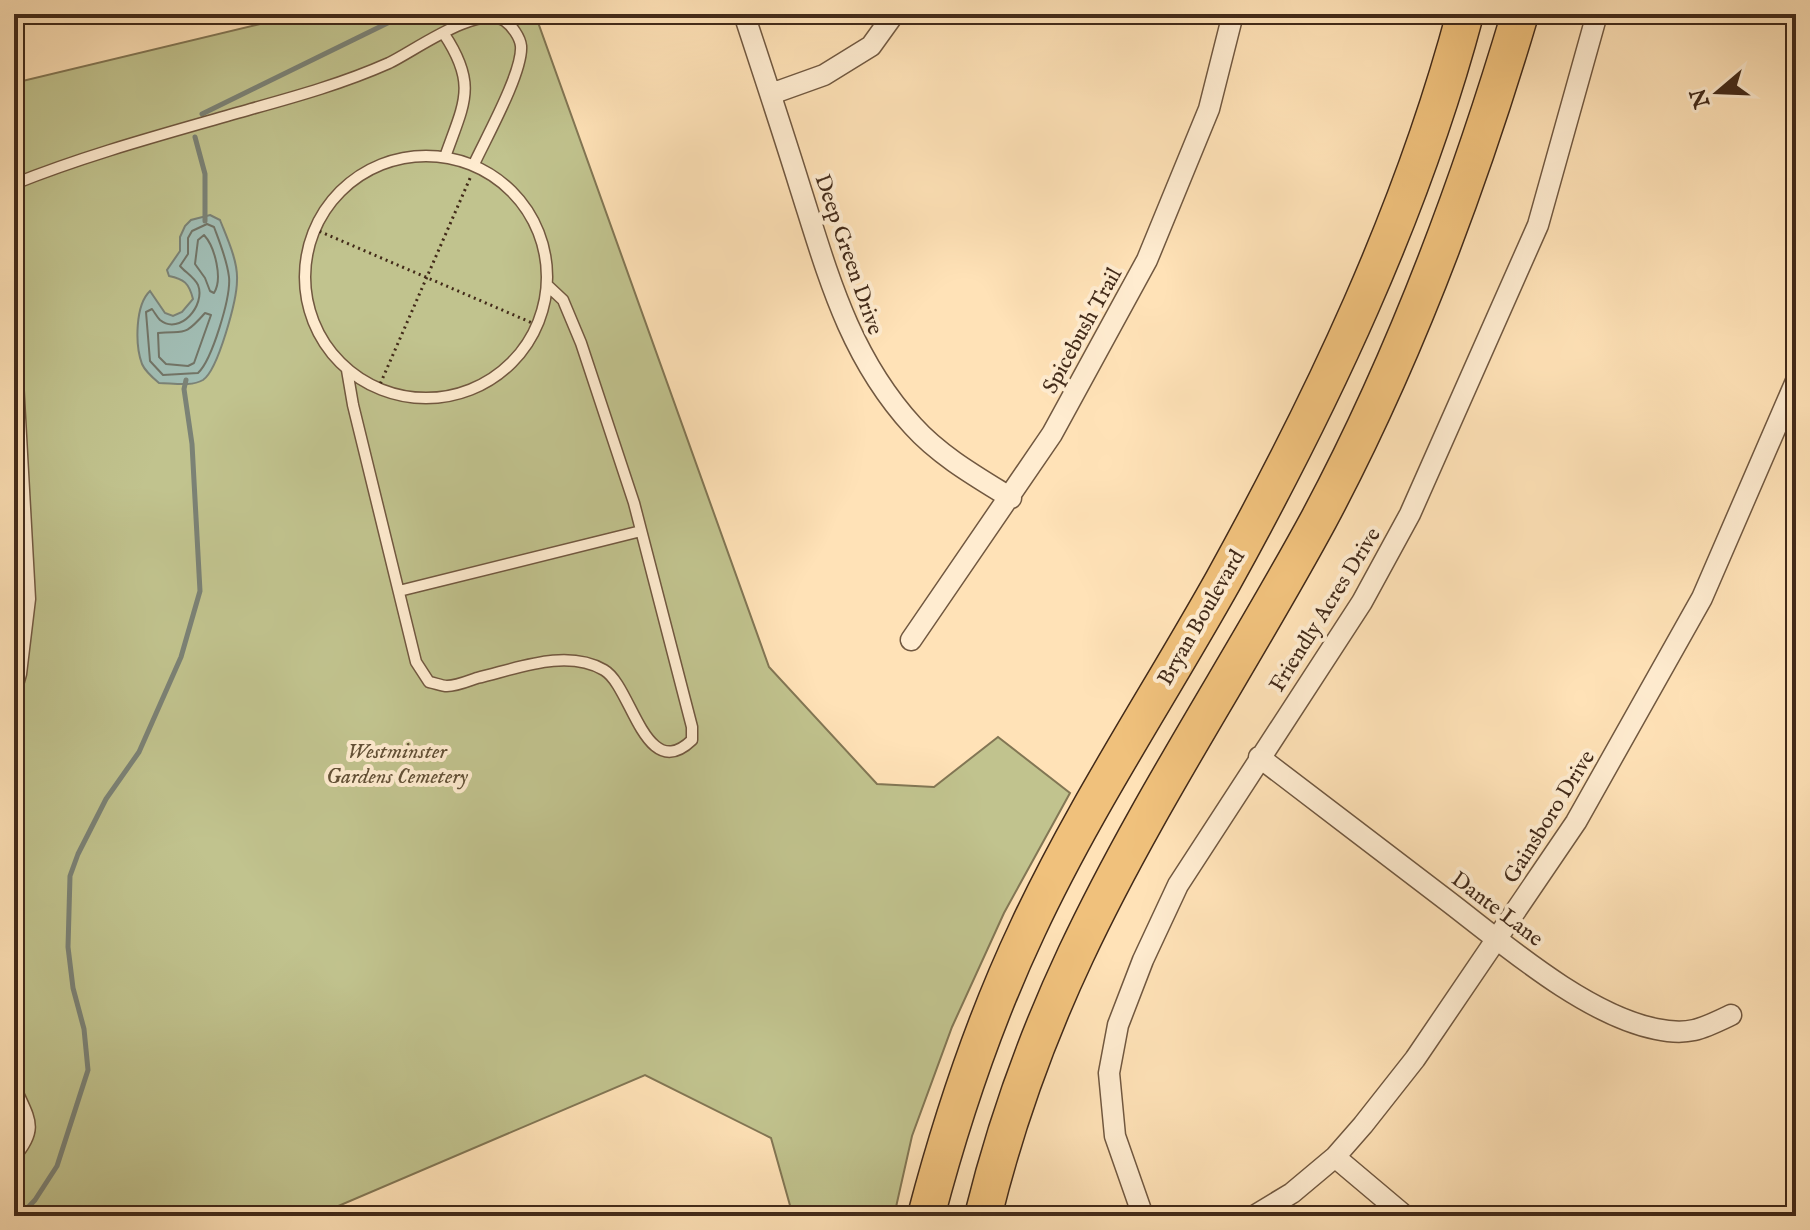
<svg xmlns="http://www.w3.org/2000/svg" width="1810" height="1230" viewBox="0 0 1810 1230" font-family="'IM FELL English',serif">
<rect width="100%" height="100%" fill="#ffe2b7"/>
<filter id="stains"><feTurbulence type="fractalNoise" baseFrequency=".0025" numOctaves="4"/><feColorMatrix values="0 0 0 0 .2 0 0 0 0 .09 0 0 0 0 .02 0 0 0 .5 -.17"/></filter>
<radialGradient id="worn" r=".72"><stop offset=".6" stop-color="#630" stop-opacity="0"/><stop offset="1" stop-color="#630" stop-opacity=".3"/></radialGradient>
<path fill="#c1c38e" stroke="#827654" stroke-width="2" d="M302,14H535L769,667L877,784L934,787L998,737L1070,793L1004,913L952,1027L912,1136L894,1216H793L771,1138L645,1075L315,1216H14V83Z"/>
<path fill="#a1bdb4" stroke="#7b8276" stroke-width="2" d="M210,215L220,220C227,238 238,261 237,280C237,300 218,370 203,380C191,387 172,383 159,383C153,378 145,371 142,364C135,345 135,305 150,291L165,313L173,316L182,312L193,299C189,283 184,279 169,276L167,270L180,251V237L185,226L191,220Z"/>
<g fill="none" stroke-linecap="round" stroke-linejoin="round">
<path stroke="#727466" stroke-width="2" d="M207,224L214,227C220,243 227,260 229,277C231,297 212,360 198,373L163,375L150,361L146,312L152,309C155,313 157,317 160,320C180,336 206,305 198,285C194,277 185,272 180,266L188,254V238L192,231Z
M204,235C215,247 223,279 214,293L210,291L205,278L195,264L198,240Z
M205,313L211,315L194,363L188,366L166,364L159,357L158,333C185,330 183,338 205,313Z"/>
<path stroke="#7b8276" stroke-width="5" d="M202,114L406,14
M195,137L205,174V221
M20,1216L35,1200L57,1166L88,1070L84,1029L73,988L68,947L70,876L78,854L106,799L139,752L181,657L200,591L192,444L184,389L186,380"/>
<defs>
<path id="service" d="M444,34C478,85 464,103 445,157
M305 277a121 121 0 1 1 242 0a121 121 0 1 1-242 0Z
M14,184C91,153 172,132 251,109C298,96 344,83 389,63C416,50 477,4 505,21C512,26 520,37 521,46C523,72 486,138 474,164
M14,309L30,599L21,674L14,699
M347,370L353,405L416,662L429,682C435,683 442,686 447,686C457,686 468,681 477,678C516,669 566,648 604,670C632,686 645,785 692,740V727L634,503L581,343L563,300L547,285
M399,591L641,531
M14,1084C28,1118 41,1127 14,1158"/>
<path id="minor" d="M744,14C763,72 782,129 800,187C828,275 849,356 913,426C940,456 977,477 1011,498
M771,94L824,75L871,46L894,14
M911,640L1052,434L1147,260L1209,109L1233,14
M1259,757C1322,805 1386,854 1449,902C1505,945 1586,1015 1656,1029C1689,1036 1702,1029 1731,1015
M1335,1157L1405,1216
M1143,1216L1115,1136L1109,1073L1118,1025L1143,960L1178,885L1362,602L1410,514L1538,225L1597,14
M1254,1216L1292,1193L1335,1157L1363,1125L1415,1059L1576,822L1702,598L1796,381"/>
<path id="motorway" d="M926,1216C952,1117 984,1021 1028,928C1084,808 1158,697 1223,581C1322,402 1412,213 1465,14
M983,1216C1005,1126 1037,1037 1076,954C1147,803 1240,665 1319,519C1405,358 1468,189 1520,14"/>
</defs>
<use href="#service" stroke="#715840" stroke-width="13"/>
<use href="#minor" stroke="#715840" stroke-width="23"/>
<use href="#motorway" stroke="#422a19" stroke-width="39"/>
<path stroke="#422a19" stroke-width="3" stroke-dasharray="2 4" stroke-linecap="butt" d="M314,229L537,325
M378,389L471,176"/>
<use href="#service" stroke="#ffecd0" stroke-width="10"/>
<use href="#minor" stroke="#ffecd0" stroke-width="20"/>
<use href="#motorway" stroke="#f0c17c" stroke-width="36"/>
</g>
<g text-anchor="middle" stroke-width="8" stroke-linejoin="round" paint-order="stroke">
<g font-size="22" fill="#422a19" stroke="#ffecd0">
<text transform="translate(850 254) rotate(71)" y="8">Deep Green Drive</text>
<text transform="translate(1081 330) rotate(-61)" y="8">Spicebush Trail</text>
<text transform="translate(1324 609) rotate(-58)" y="8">Friendly Acres Drive</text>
<text transform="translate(1200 617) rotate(-60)" y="8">Bryan Boulevard</text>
<text transform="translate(1548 816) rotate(-58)" y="8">Gainsboro Drive</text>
<text transform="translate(1498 908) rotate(37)" y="8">Dante Lane</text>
</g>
<g font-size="22" font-style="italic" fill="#625036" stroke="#ffecd0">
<text x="397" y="758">Westminster<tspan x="397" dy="25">Gardens Cemetery</tspan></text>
</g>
</g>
<rect width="1810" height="1230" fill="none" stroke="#ffe2b7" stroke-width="48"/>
<rect x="16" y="16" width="1778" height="1198" fill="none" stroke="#422a19" stroke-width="4"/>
<rect x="24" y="24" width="1762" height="1182" fill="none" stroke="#422a19" stroke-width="2"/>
<g transform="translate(1718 92) rotate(251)" stroke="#ffecd0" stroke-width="6" paint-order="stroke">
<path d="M0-6L14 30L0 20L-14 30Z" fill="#422a19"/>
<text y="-12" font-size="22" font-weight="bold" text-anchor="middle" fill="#422a19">N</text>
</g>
<rect width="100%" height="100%" filter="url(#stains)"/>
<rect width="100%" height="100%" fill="url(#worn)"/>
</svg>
